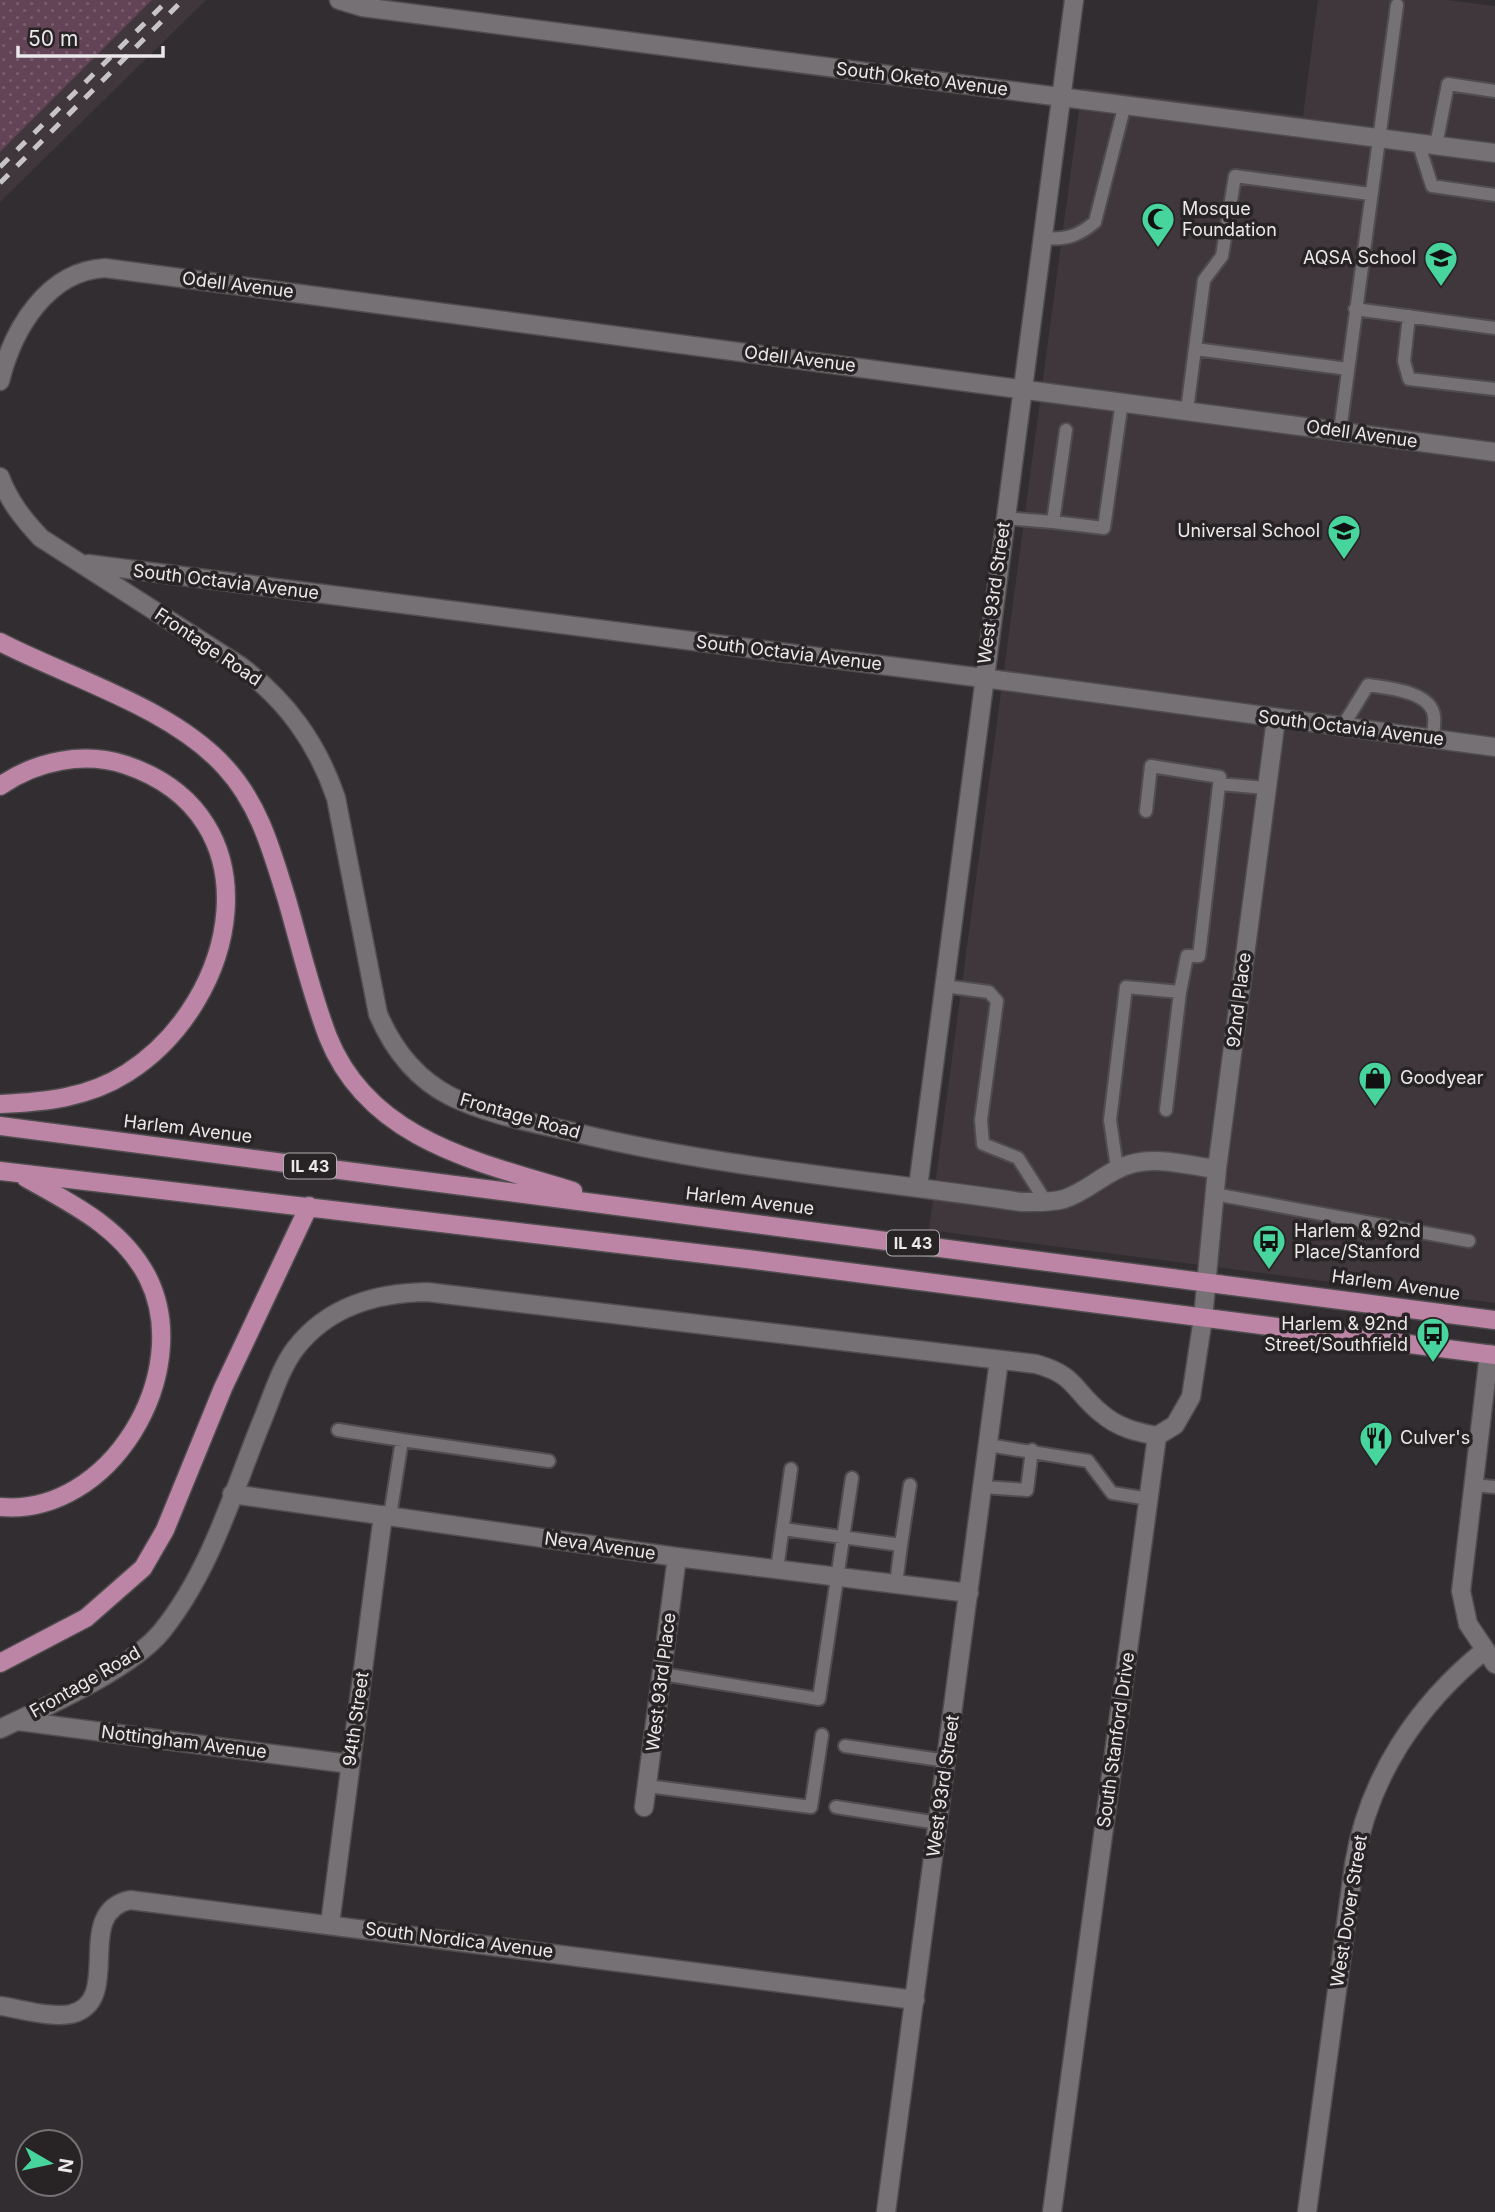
<svg xmlns="http://www.w3.org/2000/svg" width="1495" height="2212" viewBox="0 0 1495 2212" font-family="Inter,sans-serif">
<defs>
<pattern id="grass-dots" width="8" height="8" patternUnits="userSpaceOnUse" patternTransform="scale(1.75)"><rect width="8" height="8" fill="#634356"/><path d="M2 2h.1M6 6h.1" fill="none" stroke="#7a5e6e" stroke-width="1.8" stroke-linecap="round"/></pattern>
</defs>
<rect width="100%" height="100%" fill="#322d30"/>
<path fill="#40373d" d="M152,0H206L0,202V152Z
M1318,0H1447L1495,6V1303L929,1230L1082,88L1303,116Z"/>
<path fill="url(#grass-dots)" d="M0,0H152L0,152Z"/>
<g fill="none" stroke-linecap="round" stroke-linejoin="round">
<defs>
<path id="lane" d="M1418,142L1432,186L1495,195
M1436,145L1448,84L1495,91
M1042,238C1065,240 1077,237 1095,222L1125,104
M1355,309L1495,328
M1409,316L1404,361L1409,379L1495,389
M1195,349L1348,369
M1187,410L1204,280L1222,256L1235,176L1370,194
M1340,431L1397,5
M1004,518L1053,522L1066,430
M1053,522L1104,528L1122,401
M1341,729L1368,685C1387,688 1431,691 1434,716C1435,723 1433,732 1433,739
M1219,784L1267,788
M1146,811L1151,766L1220,777L1199,956H1187L1180,992
M944,986L989,992L997,1001L981,1120L983,1144L1018,1158L1046,1202
M1117,1168L1110,1120L1126,987L1180,992L1166,1110
M1214,1194L1469,1241
M338,1430L402,1440L390,1516
M402,1440L549,1461
M988,1445L1088,1461L1112,1493L1149,1499
M1472,1485L1495,1487
M983,1487L1027,1490L1032,1450
M783,1529L901,1545L896,1584
M901,1545L910,1485
M777,1569L791,1469
M662,1674L819,1699L852,1478
M845,1746L947,1761
M647,1786L811,1807L822,1735
M836,1807L938,1823"/>
<path id="street" d="M339,0L362,7L1495,153
M0,381C13,329 47,271 105,268L1495,452
M0,477C9,501 23,519 41,538L239,665C286,700 317,742 336,798L378,1014C393,1049 415,1078 450,1096C488,1115 535,1123 577,1133C723,1168 873,1180 1021,1202C1036,1202 1050,1203 1064,1199C1089,1191 1107,1170 1131,1164C1158,1156 1190,1166 1217,1169
M88,564L983,678L1495,747
M918,1187L1074,0
M1489,1354L1461,1591L1468,1624L1495,1664
M232,1494L677,1557L969,1593
M18,1721L350,1764
M0,1729C47,1706 130,1670 162,1631C211,1570 233,1492 262,1421C272,1397 280,1369 295,1349C328,1306 376,1293 427,1292L1036,1364C1076,1375 1073,1390 1101,1413C1118,1428 1137,1432 1157,1436
M644,1807L677,1557
M330,1924L383,1515
M0,2006C21,2009 50,2018 71,2014C125,2001 72,1912 130,1900L915,2000
M886,2212L999,1360
M1052,2212L1157,1436L1175,1425L1191,1397L1203,1318L1217,1169L1276,719
M1307,2212L1354,1865C1368,1778 1417,1705 1485,1650"/>
<path id="primary" d="M0,642C70,678 172,708 225,767C260,805 272,852 287,900C300,945 311,993 328,1037C369,1140 478,1162 573,1191
M0,786C36,761 84,751 126,765C277,816 240,1001 127,1073C88,1098 45,1102 0,1104
M0,1126L1495,1320
M0,1171L747,1259L1495,1355
M0,1507C110,1517 195,1373 148,1278C123,1228 72,1204 26,1178
M0,1663L86,1618L143,1568L165,1530L223,1388L309,1206"/>
</defs>
<use href="#lane" stroke="#504d4f" stroke-width="16"/>
<use href="#street" stroke="#504d4f" stroke-width="21"/>
<use href="#primary" stroke="#504d4f" stroke-width="21"/>
<use href="#lane" stroke="#767174" stroke-width="12"/>
<use href="#street" stroke="#767174" stroke-width="18"/>
<use href="#primary" stroke="#bc85a6" stroke-width="18"/>
<path stroke="#c7c4c6" stroke-width="5" stroke-dasharray="12 12" stroke-linecap="butt" d="M0,167L168,0
M0,183L183,0"/>
</g>
<defs>
<symbol id="mosque-pin" viewBox="-11 -11 22 30"><path d="M0 17L-7.5 6A9.5 9.5 0 1 1 7.5 6Z" fill="#48d49d" stroke="#282426"/><path d="M3.5-4.9A6 6 0 1 0 3.5 4.9A5 5 0 1 1 3.5-4.9Z" fill="#111"/></symbol>
<symbol id="school-pin" viewBox="-11 -11 22 30"><path d="M0 17L-7.5 6A9.5 9.5 0 1 1 7.5 6Z" fill="#48d49d" stroke="#282426"/><path d="M0-5L7-2L0 1L-7-2ZM-4 1L0 2.5L4 1V4Q0 6-4 4Z" fill="#111"/></symbol>
<symbol id="shop-pin" viewBox="-11 -11 22 30"><path d="M0 17L-7.5 6A9.5 9.5 0 1 1 7.5 6Z" fill="#48d49d" stroke="#282426"/><path d="M-5-2.5h2.3a2.7 3.5 0 0 1 5.4 0H5L5.5 6h-11ZM-1.5-2.5h3a1.5 2.3 0 0 0-3 0Z" fill="#111"/></symbol>
<symbol id="bus-pin" viewBox="-11 -11 22 30"><path d="M0 17L-7.5 6A9.5 9.5 0 1 1 7.5 6Z" fill="#48d49d" stroke="#282426"/><path d="M-5-6H5V4H4V6H2V4H-2V6H-4V4H-5ZM-3.5-4V0h7V-4ZM-3.5 1.2v1.5H-2V1.2ZM2 1.2v1.5H3.5V1.2Z" fill="#111"/></symbol>
<symbol id="restaurant-pin" viewBox="-11 -11 22 30"><path d="M0 17L-7.5 6A9.5 9.5 0 1 1 7.5 6Z" fill="#48d49d" stroke="#282426"/><path d="M-5-6h1v4h1v-4h1v4h1v-4h1v5L-1.5 .5V6h-2V.5L-5-1ZM5-6V6H3V1.5H1.5Q1.5-4 5-6Z" fill="#111"/></symbol>
</defs>
<g fill-rule="evenodd">
<use href="#mosque-pin" x="1139" y="200" width="38" height="52"/>
<use href="#school-pin" x="1422" y="239" width="38" height="52"/>
<use href="#school-pin" x="1325" y="512" width="38" height="52"/>
<use href="#shop-pin" x="1356" y="1059" width="38" height="52"/>
<use href="#bus-pin" x="1250" y="1222" width="38" height="52"/>
<use href="#bus-pin" x="1414" y="1315" width="38" height="52"/>
<use href="#restaurant-pin" x="1357" y="1419" width="38" height="52"/>
</g>
<g text-anchor="middle" stroke-width="7" stroke-linejoin="round" paint-order="stroke">
<g fill="#282426" stroke="#b0adaf" stroke-width="2">
<rect x="284" y="1153.5" width="52" height="25" rx="5"/>
<rect x="887" y="1230.5" width="52" height="25" rx="5"/>
</g>
<g font-size="16" font-weight="bold" fill="#ebe8ea">
<text x="310" y="1172">IL 43</text>
<text x="913" y="1249">IL 43</text>
</g>
<g font-size="18" fill="#ebe8ea" stroke="#282426">
<text transform="translate(922 79) rotate(7)" y="6">South Oketo Avenue</text>
<text transform="translate(238 285) rotate(7)" y="6">Odell Avenue</text>
<text transform="translate(800 359) rotate(7)" y="6">Odell Avenue</text>
<text transform="translate(1362 434) rotate(8)" y="6">Odell Avenue</text>
<text transform="translate(226 582) rotate(7)" y="6">South Octavia Avenue</text>
<text transform="translate(994 593) rotate(-82)" y="6">West 93rd Street</text>
<text transform="translate(208 647) rotate(34)" y="6">Frontage Road</text>
<text transform="translate(789 653) rotate(7)" y="6">South Octavia Avenue</text>
<text transform="translate(1351 728) rotate(7)" y="6">South Octavia Avenue</text>
<text transform="translate(1239 1000) rotate(-83)" y="6">92nd Place</text>
<text transform="translate(520 1116) rotate(16)" y="6">Frontage Road</text>
<text transform="translate(188 1129) rotate(7)" y="6">Harlem Avenue</text>
<text transform="translate(750 1201) rotate(7)" y="6">Harlem Avenue</text>
<text transform="translate(1396 1285) rotate(8)" y="6">Harlem Avenue</text>
<text transform="translate(600 1546) rotate(8)" y="6">Neva Avenue</text>
<text transform="translate(85 1682) rotate(-30)" y="6">Frontage Road</text>
<text transform="translate(661 1682) rotate(-83)" y="6">West 93rd Place</text>
<text transform="translate(356 1719) rotate(-82)" y="6">94th Street</text>
<text transform="translate(1116 1740) rotate(-82)" y="6">South Stanford Drive</text>
<text transform="translate(184 1742) rotate(7)" y="6">Nottingham Avenue</text>
<text transform="translate(943 1786) rotate(-82)" y="6">West 93rd Street</text>
<text transform="translate(1349 1911) rotate(-81)" y="6">West Dover Street</text>
<text transform="translate(459 1940) rotate(7)" y="6">South Nordica Avenue</text>
</g>
<g font-size="18" fill="#ebe8ea" stroke="#282426" text-anchor="start">
<text x="1182" y="215">Mosque<tspan x="1182" dy="21">Foundation</tspan></text>
<text x="1416" y="264" text-anchor="end">AQSA School</text>
<text x="1320" y="537" text-anchor="end">Universal School</text>
<text x="1400" y="1084">Goodyear</text>
<text x="1294" y="1237">Harlem &amp; 92nd<tspan x="1294" dy="21">Place/Stanford</tspan></text>
<text x="1408" y="1330" text-anchor="end">Harlem &amp; 92nd<tspan x="1408" dy="21">Street/Southfield</tspan></text>
<text x="1400" y="1444">Culver's</text>
</g>
</g>
<g transform="translate(49 2163) rotate(99)"><circle r="33" fill="#282426" stroke="#767274" stroke-width="2"/>
<path d="M0-5L12 26L0 18L-12 26Z" fill="#48d49d"/>
<text y="-10" font-size="19" font-weight="bold" text-anchor="middle" fill="#ebe8ea">N</text>
</g>
<path d="M18 46v10h145v-10" fill="none" stroke="#ebe8ea" stroke-width="3.5"/>
<text x="28" y="46" font-size="21" fill="#ebe8ea" stroke="#282426" stroke-width="5" paint-order="stroke">50 m</text>
</svg>
